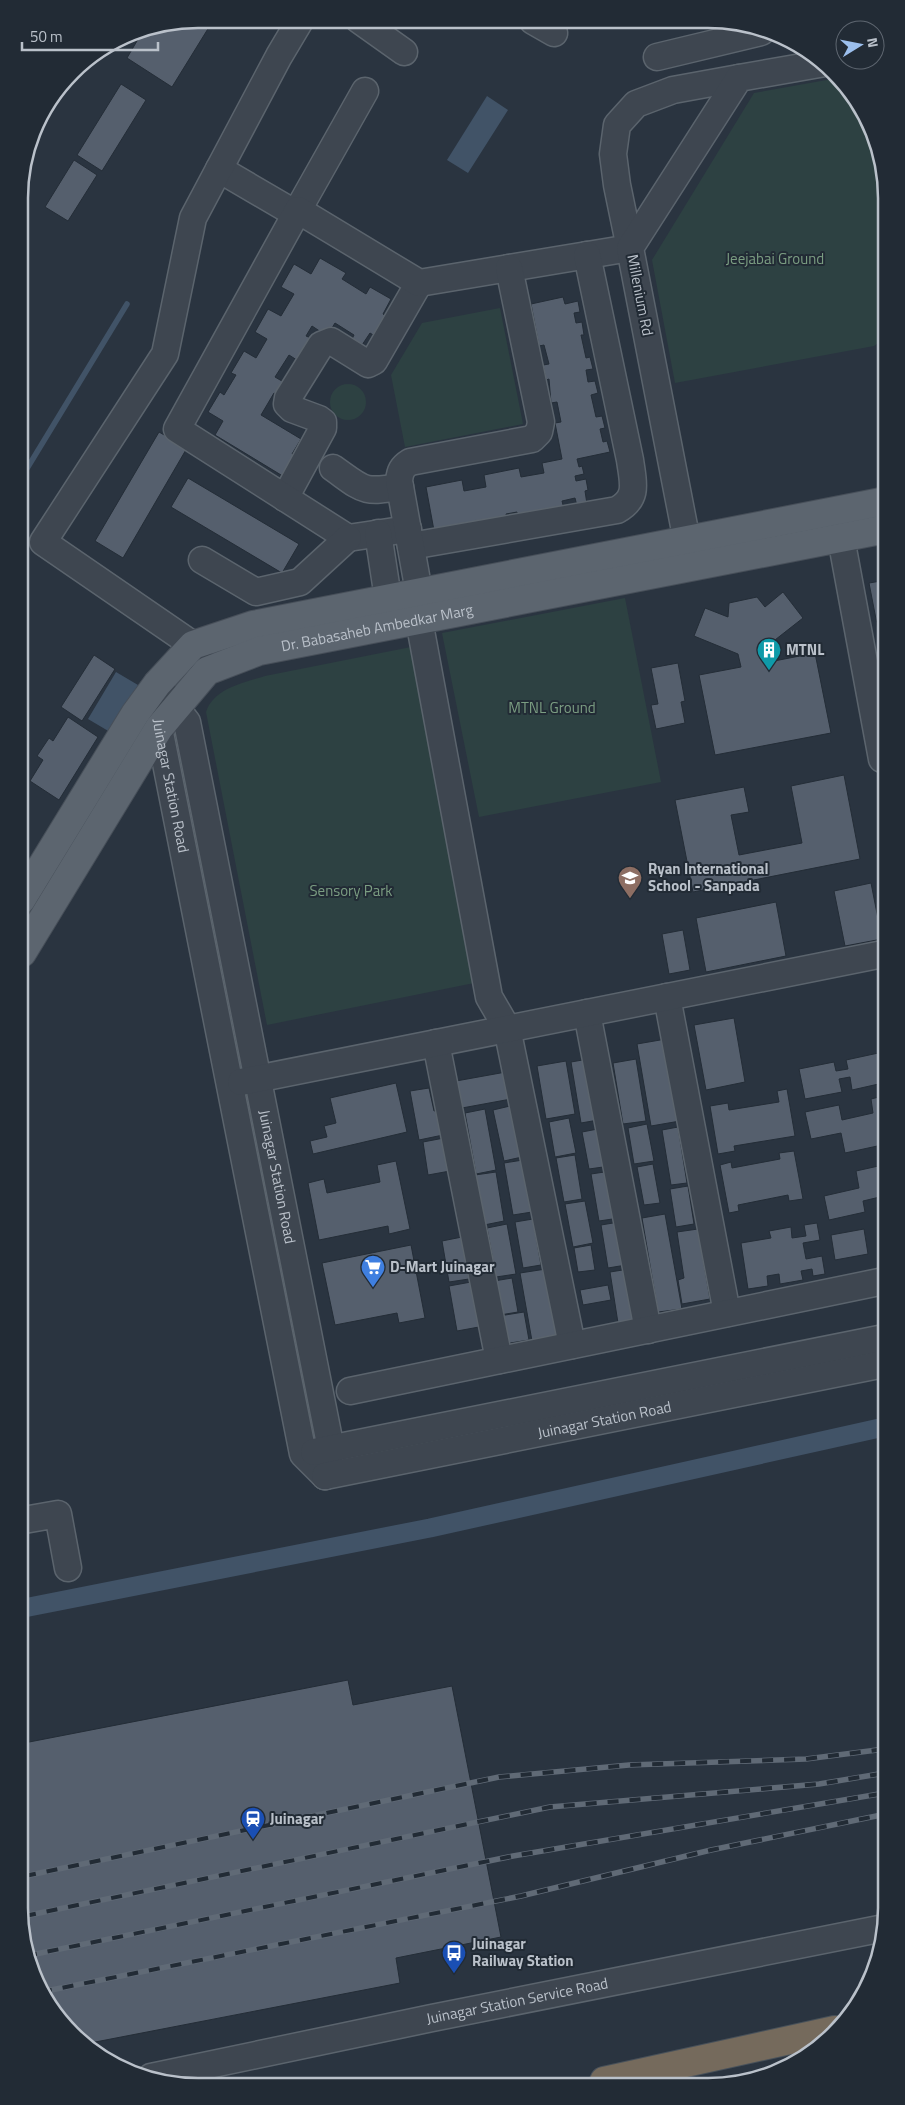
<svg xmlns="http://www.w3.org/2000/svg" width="905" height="2105" viewBox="0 0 905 2105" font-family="'Titillium Web',sans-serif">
<rect width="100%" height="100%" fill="#2a3440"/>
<path fill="#2d4142" d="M838,78L862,108L880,151L881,341L874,346L675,383L652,260L754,93Z
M500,308L523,424L405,447L391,375L422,323Z
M330 402a18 18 0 1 1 36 0a18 18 0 1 1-36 0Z
M625,598L661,782L479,817L442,633Z
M411,647L479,982L267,1025L206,712C214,688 243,683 265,676Z"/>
<path fill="#415367" d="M487,96L508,110L468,173L447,160Z
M116,672L138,685L110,732L88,719Z"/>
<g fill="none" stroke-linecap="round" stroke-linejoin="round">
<path stroke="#415367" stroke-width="5.5" d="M20,480L127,304"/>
<path stroke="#415367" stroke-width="19" d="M24,1608L430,1528L884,1427"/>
</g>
<path fill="#555f6d" stroke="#242d37" d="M198,19H214L172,87L127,58L144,29Z
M121,84L146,100L102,171L77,155Z
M74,160L97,175L68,221L45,207Z
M320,258L346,273L342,279L366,294L370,287L391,299L383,314L389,318L378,338L370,333L362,345L352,339L354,335L335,323L327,336L312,326L306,336L313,339L300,362L289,355L275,377L287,384L280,396L274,393L261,415L301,439L292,454L298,458L286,478L215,435L223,421L208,412L220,392L224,395L236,375L231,373L244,351L256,358L267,339L255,332L268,309L281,316L294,294L281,287L294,264L311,274Z
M563,297L565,304L578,301L580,312L574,313L576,323L582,322L584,335H581L586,358L590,357L593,369L586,370L588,382L595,381L598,393L591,395L596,417L602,416L605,428L600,429L603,442L607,441L610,452L577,459L579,467L582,466L584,474L575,476L576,481L586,479L588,490L585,491L587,504L577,506L575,498L562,501L564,509L518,519L517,512L506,514L507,521L435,536L426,487L462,480L464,491L486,487L484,475L519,468L521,477L544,473L542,463L562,459L555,423L561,422L557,402L551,403L549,379L546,380L543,365L549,364L544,345L539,346L531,304Z
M159,432L187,448L123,558L95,541Z
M188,478L299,544L282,573L171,507Z
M881,581L882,586V650L869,583Z
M783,592L803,618L766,647L769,662L815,653L831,733L715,755L699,675L741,667L738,654L694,636L705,608L728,617L729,603L757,597L765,607Z
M94,655L115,669L82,721L61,707Z
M678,663L685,701L681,702L685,723L656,729L651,705L658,704L651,668Z
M68,717L98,737L59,800L30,781L43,760L37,756L49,738L53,741Z
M844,775L860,859L693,892L675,800L744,787L749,812L731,815L739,855L802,843L791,786Z
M871,883L882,939L845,946L834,891Z
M776,902L786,956L706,972L696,918Z
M683,930L690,970L669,974L662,934Z
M734,1018L745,1082L706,1090L694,1025Z
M666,1039L680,1121L651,1126L637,1044Z
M883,1052V1083L852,1090L850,1077L839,1079L842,1092L805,1099L799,1069L834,1062L836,1071L848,1069L846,1060Z
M594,1058L604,1119L581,1123L571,1062Z
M636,1059L646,1121L623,1124L613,1063Z
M566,1061L575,1114L546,1119L537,1066Z
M506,1072L511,1099L462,1108L456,1081Z
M396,1083L407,1132L313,1154L310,1141L327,1137L324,1126L336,1123L330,1098Z
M429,1088L434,1111L439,1110L443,1135L419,1140L410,1091Z
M787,1089L795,1136L734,1146L735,1151L718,1154L710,1106L728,1103L729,1110L779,1102L777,1091Z
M883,1096V1124L878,1125L882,1145L845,1153L841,1133L811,1139L805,1112L839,1105L842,1120L873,1113L871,1099Z
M510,1106L522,1157L504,1161L493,1110Z
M485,1109L496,1170L476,1174L465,1113Z
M569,1118L576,1153L555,1157L549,1122Z
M647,1124L654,1161L634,1164L628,1128Z
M678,1127L687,1183L671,1185L662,1130Z
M603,1128L610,1166L589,1169L582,1132Z
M444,1138L450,1171L428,1175L423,1142Z
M794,1151L803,1199L789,1201L788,1195L738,1205L739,1211L729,1213L720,1165L731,1162L732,1168L780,1159L779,1153Z
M575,1155L582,1199L564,1202L556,1158Z
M523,1160L532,1212L513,1215L504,1163Z
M396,1161L410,1229L389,1234L388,1226L319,1240L308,1183L324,1179L327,1193L380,1182L377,1165Z
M653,1164L660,1203L644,1205L637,1167Z
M883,1165L884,1196L863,1201L865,1212L829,1220L824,1196L859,1188L856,1171Z
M611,1171L619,1218L599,1221L591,1174Z
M496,1172L504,1221L484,1225L475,1175Z
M688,1186L694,1224L676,1227L670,1189Z
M585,1201L593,1243L573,1247L565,1204Z
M665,1214L682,1309L658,1312L642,1218Z
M533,1219L541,1265L523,1268L515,1222Z
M619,1222L626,1265L608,1268L601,1225Z
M884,1222V1249L879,1223Z
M817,1223L820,1240L803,1243L806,1259L822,1256L825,1274L813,1276L812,1269L801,1271L803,1280L780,1284L779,1274L767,1276L768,1286L748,1289L741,1243L771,1238L769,1231L791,1227L792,1238L806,1236L804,1225Z
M507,1224L516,1274L496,1277L487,1228Z
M698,1229L710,1299L682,1304L678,1280L684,1278L677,1232Z
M864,1229L868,1254L835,1260L831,1235Z
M462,1237L469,1279L449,1282L442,1241Z
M411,1245L425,1318L399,1323L397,1313L335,1325L322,1263Z
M591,1245L595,1270L578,1272L574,1248Z
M546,1269L558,1336L532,1341L520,1273Z
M629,1269L638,1319L618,1323L610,1272Z
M512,1278L518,1312L500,1315L494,1281Z
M471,1282L479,1327L457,1331L449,1286Z
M608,1285L611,1300L583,1305L580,1290Z
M524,1312L529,1340L504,1344L499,1316Z
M348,1680L353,1705L452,1686L501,1937L396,1958L400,1983L85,2044L79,2042L43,1997L25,1954L24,1743Z"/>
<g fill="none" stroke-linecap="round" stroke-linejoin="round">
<defs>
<g id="minor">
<path d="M359,20L404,52"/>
<path d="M533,21L554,33"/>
<path d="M657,57L761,32"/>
<path d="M219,169L296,214"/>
<path d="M298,210L365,91"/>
<path d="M333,468C364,490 362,493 400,487"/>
<path d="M285,498L323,428V422L319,419L292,409L287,404L288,398L321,345L331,341L368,364L374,361L419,283"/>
<path d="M408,529L348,538L177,429L298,210L419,283L630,248L617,185L613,154L617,125L636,104L673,90L739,78"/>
<path d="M378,533L388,598"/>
<path d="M841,538L882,759"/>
<path d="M411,546L617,510C639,498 633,482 630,460L587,255"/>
<path d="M202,560L256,592L300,582L348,538"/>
<path d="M691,562L630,248L739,78L825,63"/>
<path d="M419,592L399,481C400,471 402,467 410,462L532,439L539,432L541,422L509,268"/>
<path d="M419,620L489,997L507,1028L572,1345"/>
<path d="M203,664L193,645L43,542L165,354L193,218L279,56L301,19"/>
<path id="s1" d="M157,684L187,722L331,1449L325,1476"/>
<path id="s2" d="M158,713L159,728L303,1454L325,1476"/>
<path d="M667,997L727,1313"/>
<path d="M587,1013L648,1330"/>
<path d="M436,1043L499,1360"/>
<path d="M241,1082L883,954"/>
<path d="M350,1391L884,1281"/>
<path d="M314,1452L884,1338"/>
<path id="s3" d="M325,1476L884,1364"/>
<path d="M24,1520L58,1514L68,1568"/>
<path id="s4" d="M151,2077L432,2018L884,1928"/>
</g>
<g id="major">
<path d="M21,900L135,714L157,684L193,645L253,625L881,502"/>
<path id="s5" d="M22,953L159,728L207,671L259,651L881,530"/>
</g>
<path id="highway" d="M604,2081L835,2030"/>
</defs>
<use href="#minor" stroke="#5b646d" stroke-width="29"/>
<use href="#major" stroke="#474f59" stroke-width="30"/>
<use href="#highway" stroke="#48515a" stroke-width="30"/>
<use href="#minor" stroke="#3e4650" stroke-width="26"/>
<use href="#major" stroke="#5c656f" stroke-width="28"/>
<use href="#highway" stroke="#756a5c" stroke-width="28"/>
<defs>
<path id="rail" d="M25,1876L499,1777L629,1765L806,1759L885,1749
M25,1916L550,1807L819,1784L885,1773
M26,1956L513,1856L885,1793
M41,1992L521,1896L711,1850L886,1814"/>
</defs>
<use href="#rail" stroke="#606a76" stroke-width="5.5"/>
<use href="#rail" stroke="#222b35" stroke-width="4" stroke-dasharray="11" stroke-linecap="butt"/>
</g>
<defs>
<symbol id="building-pin" viewBox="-11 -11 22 30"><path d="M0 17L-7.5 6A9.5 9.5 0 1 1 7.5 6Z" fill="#0f9aa8" stroke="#222b35"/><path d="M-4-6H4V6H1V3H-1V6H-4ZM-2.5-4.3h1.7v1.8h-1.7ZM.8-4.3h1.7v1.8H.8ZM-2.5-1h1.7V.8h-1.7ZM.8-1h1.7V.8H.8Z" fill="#fff"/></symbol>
<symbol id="school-pin" viewBox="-11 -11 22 30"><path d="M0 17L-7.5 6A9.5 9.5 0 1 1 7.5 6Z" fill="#8d6e63" stroke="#222b35"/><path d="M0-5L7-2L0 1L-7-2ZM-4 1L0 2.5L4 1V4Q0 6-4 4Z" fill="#fff"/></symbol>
<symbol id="supermarket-pin" viewBox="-11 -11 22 30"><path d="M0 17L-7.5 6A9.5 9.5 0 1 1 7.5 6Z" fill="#3f7fe0" stroke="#222b35"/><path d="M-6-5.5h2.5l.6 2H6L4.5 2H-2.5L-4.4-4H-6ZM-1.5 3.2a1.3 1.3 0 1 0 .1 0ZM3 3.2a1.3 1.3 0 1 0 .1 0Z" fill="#fff"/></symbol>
<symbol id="station-pin" viewBox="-11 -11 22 30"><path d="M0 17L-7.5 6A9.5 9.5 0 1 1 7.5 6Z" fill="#1a4fb4" stroke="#222b35"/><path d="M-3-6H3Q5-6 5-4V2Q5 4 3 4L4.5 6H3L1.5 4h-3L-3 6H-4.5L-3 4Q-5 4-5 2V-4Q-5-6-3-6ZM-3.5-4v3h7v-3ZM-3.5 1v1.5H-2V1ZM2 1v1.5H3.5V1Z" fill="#fff"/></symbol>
<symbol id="bus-pin" viewBox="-11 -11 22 30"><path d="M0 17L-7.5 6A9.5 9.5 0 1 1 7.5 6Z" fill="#1a4fb4" stroke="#222b35"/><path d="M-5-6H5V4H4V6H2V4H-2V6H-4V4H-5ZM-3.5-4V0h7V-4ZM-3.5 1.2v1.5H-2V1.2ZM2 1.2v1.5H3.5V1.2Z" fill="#fff"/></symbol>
</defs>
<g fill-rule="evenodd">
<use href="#building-pin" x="755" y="636" width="28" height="38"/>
<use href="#school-pin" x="616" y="864" width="28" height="38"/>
<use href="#supermarket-pin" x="359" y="1253" width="28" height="38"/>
<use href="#station-pin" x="239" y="1805" width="28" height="38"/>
<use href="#bus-pin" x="440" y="1939" width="28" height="38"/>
</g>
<g text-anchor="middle" stroke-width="4" stroke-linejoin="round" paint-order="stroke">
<g font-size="15" fill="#7b9d82" stroke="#222b35">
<text x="775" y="264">Jeejabai Ground</text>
<text x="552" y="713">MTNL Ground</text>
<text x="351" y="896">Sensory Park</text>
</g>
<g font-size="15" fill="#bac1ca" stroke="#222b35">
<text transform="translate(640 295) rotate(79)" y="5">Millenium Rd</text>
<text dy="5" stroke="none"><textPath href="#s5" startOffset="514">Dr. Babasaheb Ambedkar Marg</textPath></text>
<text dy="5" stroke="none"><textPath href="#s2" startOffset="74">Juinagar Station Road</textPath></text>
<text dy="5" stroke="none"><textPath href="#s1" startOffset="512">Juinagar Station Road</textPath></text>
<text dy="5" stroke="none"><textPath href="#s3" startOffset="285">Juinagar Station Road</textPath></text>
<text dy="5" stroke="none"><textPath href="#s4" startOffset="374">Juinagar Station Service Road</textPath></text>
</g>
<g font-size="15" font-weight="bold" fill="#bac1ca" stroke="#222b35" text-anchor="start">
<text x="786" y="655">MTNL</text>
<text x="648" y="874">Ryan International<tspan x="648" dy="17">School - Sanpada</tspan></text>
<text x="390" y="1272">D-Mart Juinagar</text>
<text x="270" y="1824">Juinagar</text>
<text x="472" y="1949">Juinagar<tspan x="472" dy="17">Railway Station</tspan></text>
</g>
</g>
<path d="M0 0H905V2105H0ZM198 28H708A170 170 0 0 1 878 198V1908A170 170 0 0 1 708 2078H198A170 170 0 0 1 28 1908V198A170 170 0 0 1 198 28Z" fill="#222b35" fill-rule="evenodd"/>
<path fill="none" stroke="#bac1ca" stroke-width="2.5" d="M198 28H708A170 170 0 0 1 878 198V1908A170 170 0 0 1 708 2078H198A170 170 0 0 1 28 1908V198A170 170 0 0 1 198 28Z"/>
<g transform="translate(860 45) rotate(80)"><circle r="24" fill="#222b35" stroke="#5f6771"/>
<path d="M0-4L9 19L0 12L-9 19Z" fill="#9cbfed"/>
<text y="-8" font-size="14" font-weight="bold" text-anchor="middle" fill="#bac1ca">N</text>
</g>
<path d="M22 42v8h136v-8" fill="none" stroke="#bac1ca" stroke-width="2.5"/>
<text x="30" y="42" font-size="15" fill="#bac1ca" stroke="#222b35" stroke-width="4" paint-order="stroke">50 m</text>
</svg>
